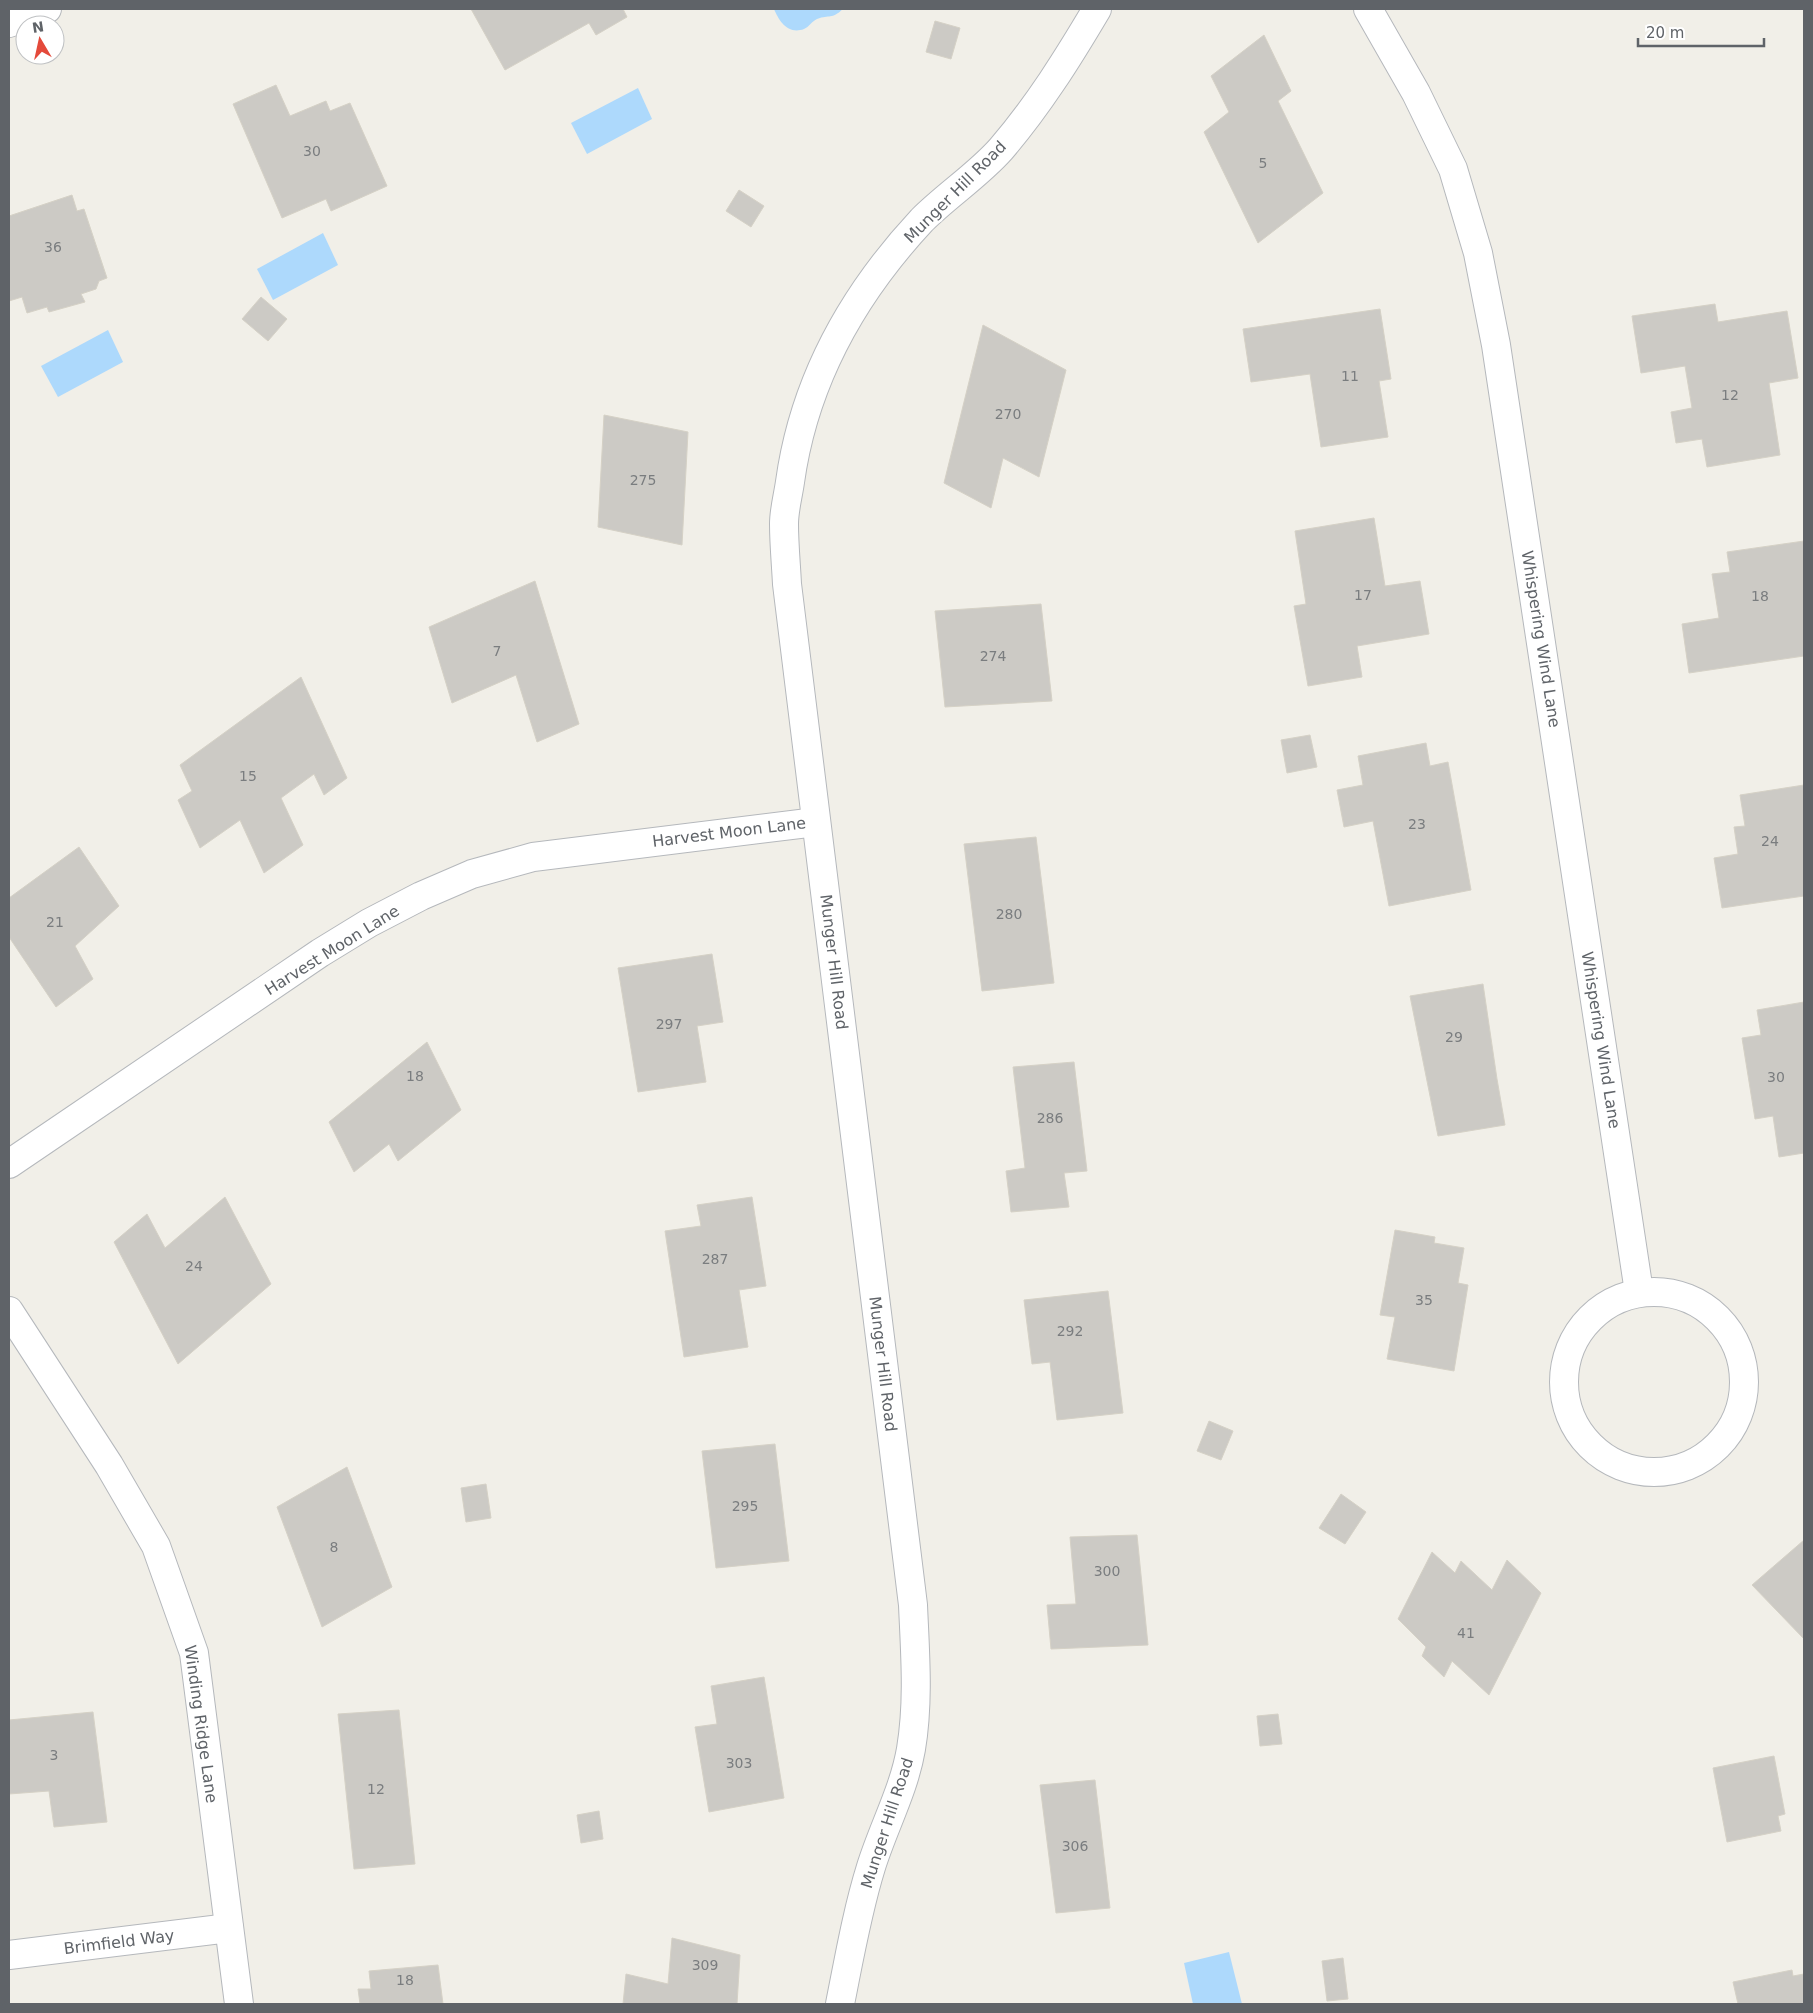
<svg xmlns="http://www.w3.org/2000/svg" width="1813" height="2013" viewBox="0 0 1813 2013" font-family="'DejaVu Sans',sans-serif">
	<style>
		.water { fill: #add9fc }
		.building { fill: #cccac5; stroke: #d5d1c6 }
		.lines { fill: none; stroke-linecap: round; stroke-linejoin: round }
		.street-casing { stroke: #b5b8bc; stroke-width: 30 }
		.street { stroke: #fff; stroke-width: 28 }
		.labels { text-anchor: middle; dominant-baseline: central; stroke-width: 4.5; stroke-linejoin: round; paint-order: stroke }
		.number-label { font-size: 14px; fill: #7a7d7f }
		.street-label { font-size: 16px; fill: #5f6368; stroke: #fff }
	</style>
	<rect width="100%" height="100%" fill="#f1efe8"/>
	<g class="water">
		<path d="M774 9H843C831 20 830 14 817 19 812 21 809 27 804 29 788 35 779 21 774 9Z"/>
		<polygon points="638,88 652,119 587,154 571,123"/>
		<polygon points="323,233 338,265 273,300 257,269"/>
		<polygon points="108,330 123,362 58,397 41,366"/>
		<polygon points="1229,1952 1242,2004 1193,2004 1184,1963"/>
	</g>
	<g class="building">
		<polygon points="471,9 623,9 627,17 596,35 589,23 505,70"/>
		<polygon points="935,21 960,28 951,59 926,52"/>
		<polygon points="1264,35 1291,91 1278,101 1323,193 1258,243 1204,132 1229,112 1211,76"/>
		<polygon points="276,85 290,116 326,101 330,111 350,103 387,186 331,211 326,199 282,218 233,104"/>
		<polygon points="739,190 764,206 751,227 726,211"/>
		<polygon points="72,195 77,211 84,209 107,278 99,281 96,289 81,294 85,302 49,312 47,307 27,313 22,297 9,301 9,216"/>
		<polygon points="261,297 287,319 268,341 242,319"/>
		<polygon points="1715,304 1718,322 1787,311 1798,378 1769,383 1780,455 1707,467 1702,439 1676,443 1671,412 1692,408 1685,366 1641,373 1632,316"/>
		<polygon points="1380,309 1391,379 1379,381 1388,437 1321,447 1310,374 1251,382 1243,329"/>
		<polygon points="983,325 1066,370 1039,477 1003,458 991,508 944,483"/>
		<polygon points="604,415 688,432 682,545 598,527"/>
		<polygon points="1374,518 1385,586 1420,581 1429,634 1357,646 1362,677 1308,686 1294,606 1306,604 1295,531"/>
		<polygon points="1804,541 1804,656 1689,673 1682,624 1719,618 1712,574 1730,572 1727,552"/>
		<polygon points="535,581 579,724 537,742 516,675 452,703 429,627"/>
		<polygon points="1041,604 1052,701 945,707 935,611"/>
		<polygon points="301,677 347,778 324,795 314,774 281,798 303,845 264,873 240,820 200,848 178,800 192,791 180,765"/>
		<polygon points="1310,735 1317,767 1287,773 1281,740"/>
		<polygon points="1426,743 1430,766 1448,762 1471,890 1389,906 1373,821 1344,827 1337,790 1363,785 1358,756"/>
		<polygon points="1804,785 1804,896 1722,908 1714,858 1738,854 1734,827 1745,826 1740,795"/>
		<polygon points="1036,837 1054,983 982,991 964,844"/>
		<polygon points="79,847 119,906 75,946 93,979 56,1007 9,937 9,898"/>
		<polygon points="712,954 723,1022 697,1026 706,1082 638,1092 618,968"/>
		<polygon points="1483,984 1497,1079 1505,1125 1438,1136 1410,996"/>
		<polygon points="1804,1002 1804,1153 1779,1157 1773,1116 1755,1119 1742,1038 1761,1035 1757,1010"/>
		<polygon points="427,1042 461,1110 398,1161 389,1144 354,1172 329,1122"/>
		<polygon points="1074,1062 1087,1171 1064,1173 1069,1207 1011,1212 1006,1171 1025,1168 1013,1067"/>
		<polygon points="225,1197 271,1284 178,1364 114,1242 147,1214 165,1248"/>
		<polygon points="752,1197 766,1286 739,1290 748,1347 684,1357 665,1231 701,1226 697,1205"/>
		<polygon points="1395,1230 1435,1237 1434,1243 1464,1248 1458,1283 1468,1285 1454,1371 1387,1359 1395,1317 1380,1315"/>
		<polygon points="1108,1291 1123,1413 1057,1420 1050,1362 1032,1364 1024,1300"/>
		<polygon points="1209,1421 1233,1431 1221,1460 1197,1451"/>
		<polygon points="775,1444 789,1561 716,1568 702,1451"/>
		<polygon points="347,1467 392,1587 322,1627 277,1507"/>
		<polygon points="486,1484 491,1518 466,1522 461,1488"/>
		<polygon points="1341,1494 1366,1512 1345,1544 1319,1528"/>
		<polygon points="1137,1535 1148,1645 1051,1649 1047,1605 1076,1604 1070,1537"/>
		<polygon points="1804,1540 1804,1639 1752,1585"/>
		<polygon points="1432,1552 1455,1573 1461,1561 1492,1590 1507,1560 1541,1593 1489,1695 1452,1661 1444,1677 1422,1656 1426,1647 1398,1619"/>
		<polygon points="764,1677 784,1798 709,1812 695,1727 717,1724 711,1686"/>
		<polygon points="399,1710 415,1864 354,1869 338,1714"/>
		<polygon points="93,1712 107,1822 54,1827 49,1791 9,1794 9,1720"/>
		<polygon points="1278,1714 1282,1744 1260,1746 1257,1716"/>
		<polygon points="1774,1756 1785,1814 1778,1816 1781,1831 1727,1842 1713,1768"/>
		<polygon points="1095,1780 1110,1908 1056,1913 1040,1785"/>
		<polygon points="599,1811 603,1839 581,1843 577,1815"/>
		<polygon points="672,1938 740,1955 737,2004 623,2004 626,1974 668,1984"/>
		<polygon points="1343,1958 1348,1999 1327,2001 1322,1961"/>
		<polygon points="438,1965 443,2004 360,2004 358,1989 371,1989 369,1971"/>
		<polygon points="1792,1970 1793,1976 1804,1974 1804,2004 1738,2004 1733,1982"/>
	</g>
	<g class="lines">
		<g class="street-casing">
			<g id="street">
				<polyline points="1368,9 1416,93 1453,169 1478,253 1496,345 1639,1292"/>
				<polyline points="9,23 47,9"/>
				<polyline points="9,1164 320,953 369,923 421,896 472,874 533,857 816,822"/>
				<circle cx="1654" cy="1382" r="90"/>
				<polyline points="9,1311 109,1465 156,1546 194,1653 239,2004"/>
				<polyline points="9,1955 229,1928"/>
				<path d="M840 2004C849 1959 857 1912 871 1867 883 1828 904 1790 911 1749 919 1701 915 1652 913 1605L787 584C786 564 784 544 784 524 784 510 788 496 790 482 804 381 853 294 922 220 947 195 978 175 1001 149 1038 106 1068 58 1097 9"/>
			</g>
		</g>
		<use href="#street" class="street"/>
	</g>
	<g class="labels">
		<g class="number-label">
			<text x="312" y="151">30</text>
			<text x="1263" y="163">5</text>
			<text x="53" y="247">36</text>
			<text x="1350" y="376">11</text>
			<text x="1730" y="395">12</text>
			<text x="1008" y="414">270</text>
			<text x="643" y="480">275</text>
			<text x="1363" y="595">17</text>
			<text x="1760" y="596">18</text>
			<text x="497" y="651">7</text>
			<text x="993" y="656">274</text>
			<text x="248" y="776">15</text>
			<text x="1417" y="824">23</text>
			<text x="1770" y="841">24</text>
			<text x="1009" y="914">280</text>
			<text x="55" y="922">21</text>
			<text x="669" y="1024">297</text>
			<text x="1454" y="1037">29</text>
			<text x="415" y="1076">18</text>
			<text x="1776" y="1077">30</text>
			<text x="1050" y="1118">286</text>
			<text x="715" y="1259">287</text>
			<text x="194" y="1266">24</text>
			<text x="1424" y="1300">35</text>
			<text x="1070" y="1331">292</text>
			<text x="745" y="1506">295</text>
			<text x="334" y="1547">8</text>
			<text x="1107" y="1571">300</text>
			<text x="1466" y="1633">41</text>
			<text x="54" y="1755">3</text>
			<text x="739" y="1763">303</text>
			<text x="376" y="1789">12</text>
			<text x="1075" y="1846">306</text>
			<text x="705" y="1965">309</text>
			<text x="405" y="1980">18</text>
		</g>
		<g class="street-label">
			<text transform="translate(955 192) rotate(-45)">Munger Hill Road</text>
			<text transform="translate(1541 639) rotate(81)">Whispering Wind Lane</text>
			<text transform="translate(729 832) rotate(-7)">Harvest Moon Lane</text>
			<text transform="translate(332 950) rotate(-32)">Harvest Moon Lane</text>
			<text transform="translate(834 962) rotate(83)">Munger Hill Road</text>
			<text transform="translate(1601 1040) rotate(81)">Whispering Wind Lane</text>
			<text transform="translate(883 1364) rotate(83)">Munger Hill Road</text>
			<text transform="translate(201 1724) rotate(82)">Winding Ridge Lane</text>
			<text transform="translate(887 1823) rotate(-72)">Munger Hill Road</text>
			<text transform="translate(119 1942) rotate(-7)">Brimfield Way</text>
		</g>
	</g>
	<rect width="1813" height="2013" fill="none" stroke="#5f6368" stroke-width="20"/>
	<g transform="translate(40 40) rotate(351)"><circle r="24" fill="#ffffff" stroke="#bfc1c3"/>
	<path d="M0-4L9 19L0 12L-9 19Z" fill="#e44a3b"/>
	<text y="-8" font-size="14" font-weight="bold" text-anchor="middle" fill="#5f6368">N</text>
	</g>
	<path d="M1638 38v8h126v-8" fill="none" stroke="#5f6368" stroke-width="2.5"/>
	<text x="1646" y="38" font-size="15" fill="#5f6368" stroke="#ffffff" stroke-width="4" paint-order="stroke">20 m</text>
</svg>
